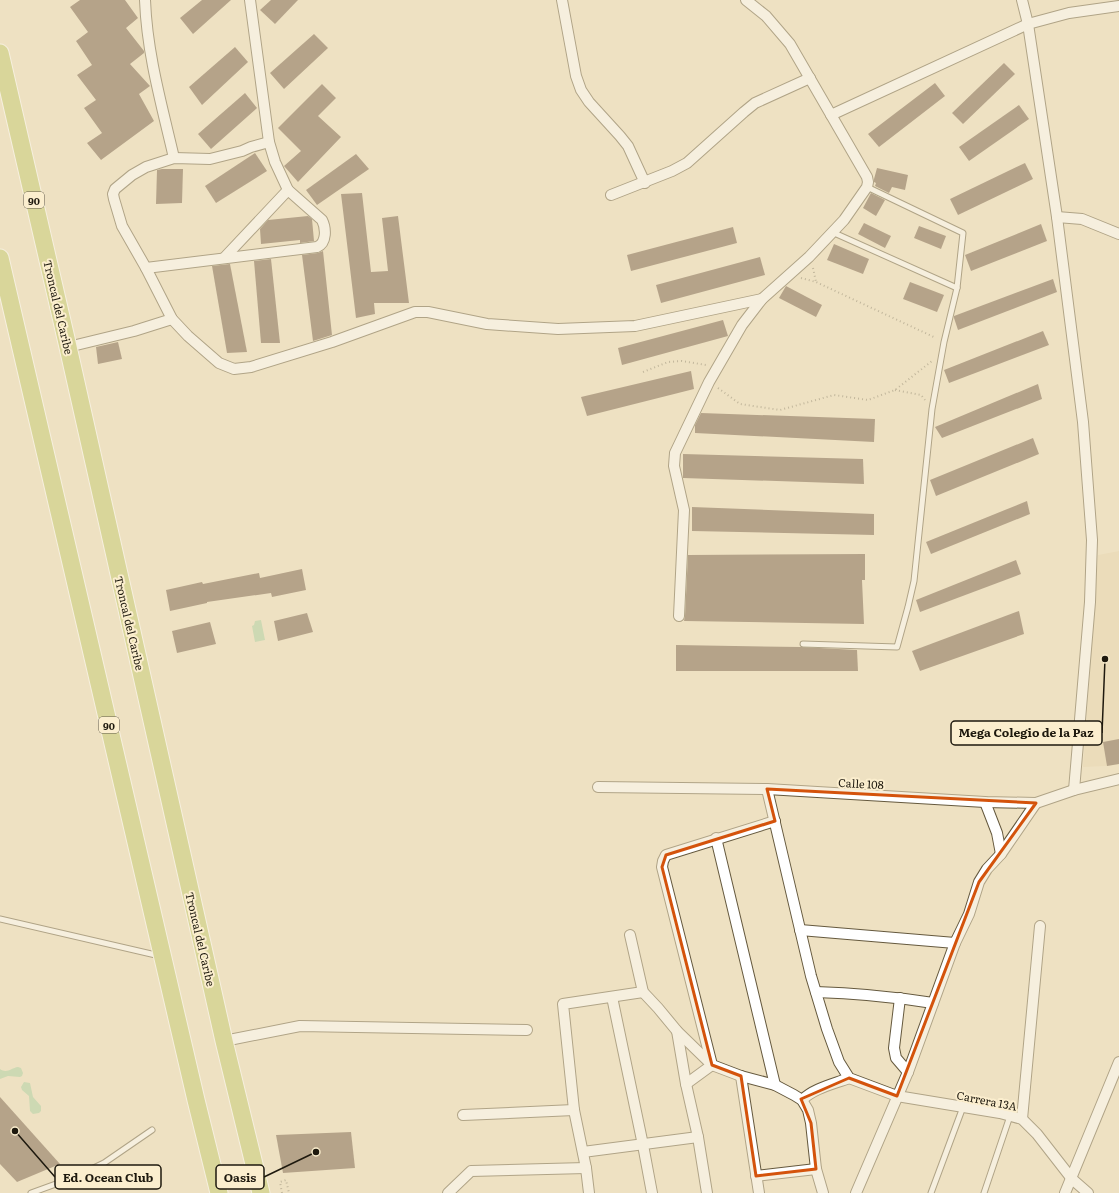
<svg xmlns="http://www.w3.org/2000/svg" width="1119" height="1193" viewBox="0 0 1119 1193" font-family="Literata,serif">
	<style>
		.built { fill: #e6d5af }
		.water { fill: #a4cea0 }
		.building { fill: #705844 }
		.lines { fill: none; stroke-linecap: round; stroke-linejoin: round }
		.service-casing { stroke: #65593e; stroke-width: 7 }
		.minor-casing { stroke: #65593e; stroke-width: 12 }
		.trunk-casing { stroke: #fff; stroke-width: 19 }
		.path { stroke: #8b826c; stroke-width: 2; stroke-dasharray: 1 3; stroke-linecap: butt }
		.service { stroke: #fff; stroke-width: 5 }
		.minor { stroke: #fff; stroke-width: 10 }
		.trunk { stroke: #bec868; stroke-width: 17 }
		.marked { fill: none; stroke: #d4530c; stroke-width: 3; stroke-linejoin: round }
		.labels { text-anchor: middle; dominant-baseline: central; stroke-width: 4; stroke-linejoin: round; paint-order: stroke }
		.shield { fill: #fbeece; stroke: #605948; stroke-width: 1 }
		.shield-label { font-size: 10px; font-weight: bold; fill: #1e190e }
		.street-label { font-size: 11px; fill: #1e190e; stroke: #fbeece }
		.leader { fill: none; stroke: #1e190e; stroke-width: 1.5 }
		.callout-dot { fill: #1e190e; stroke: #fbeece; stroke-width: 1.5 }
		.callout { fill: #fbeece; stroke: #1e190e; stroke-width: 1.5 }
		.callout-label { font-size: 12px; text-anchor: middle; font-weight: bold; fill: #1e190e }
	</style>
	<rect width="100%" height="100%" fill="#eee1c2"/>
	<polygon class="built" points="1119,551 1119,764 1107,766 1083,767 1098,555"/>
	<g class="water">
		<polygon points="261,620 265,640 255,642 252,626 254,625 255,621"/>
		<path d="M18 1067 21 1068 23 1073 22 1076 20 1077 8 1076 0 1079V1069C7 1074 11 1068 18 1067Z"/>
		<polygon points="24,1082 30,1083 33,1097 41,1106 41,1111 39,1113 33,1114 30,1111 29,1096 22,1090 21,1087"/>
	</g>
	<g class="building">
		<polygon points="80,0 125,0 138,18 126,28 144,51 144,53 130,64 150,86 139,94 154,121 101,160 87,143 102,133 84,108 96,100 77,75 92,65 76,41 88,32 70,7"/>
		<polygon points="202,0 231,0 193,34 180,18"/>
		<polygon points="271,0 298,0 275,24 260,10"/>
		<polygon points="314,34 328,48 284,89 270,73"/>
		<polygon points="235,47 248,62 202,105 189,87"/>
		<polygon points="1004,63 1015,74 963,124 952,113"/>
		<polygon points="935,83 945,96 879,147 868,134"/>
		<polygon points="322,84 336,98 318,116 341,137 298,182 284,166 301,151 278,128"/>
		<polygon points="245,93 257,108 211,149 198,134"/>
		<polygon points="1019,105 1029,119 969,161 959,147"/>
		<polygon points="255,153 267,171 216,203 205,186"/>
		<polygon points="356,154 369,169 317,205 306,190"/>
		<polygon points="1025,163 1033,179 958,215 950,199"/>
		<polygon points="877,168 908,175 905,190 892,187 889,193 875,186 876,183 874,182 874,179"/>
		<polygon points="162,169 183,169 182,203 156,204 157,170"/>
		<polygon points="362,193 371,272 388,271 382,218 398,216 409,303 374,303 375,314 356,318 341,194"/>
		<polygon points="871,193 885,200 876,216 863,208"/>
		<polygon points="308,216 312,219 314,241 300,243 300,240 261,244 260,229 268,220"/>
		<polygon points="864,223 891,236 885,248 858,234"/>
		<polygon points="1041,224 1047,241 971,271 965,255"/>
		<polygon points="919,226 946,236 941,249 914,238"/>
		<polygon points="733,227 737,243 631,271 627,255"/>
		<polygon points="834,244 869,259 863,274 827,260"/>
		<polygon points="323,251 332,335 313,341 302,255 318,253"/>
		<polygon points="760,257 765,275 661,303 656,285"/>
		<polygon points="271,259 280,343 261,343 254,261"/>
		<polygon points="230,264 247,352 227,353 212,266"/>
		<polygon points="1053,279 1057,292 958,330 954,318 954,316"/>
		<polygon points="910,282 944,295 937,312 903,299"/>
		<polygon points="786,286 822,305 816,317 779,298"/>
		<polygon points="723,320 728,336 622,365 618,348"/>
		<polygon points="1043,331 1049,345 949,383 944,370"/>
		<polygon points="118,342 122,359 98,364 96,347"/>
		<polygon points="691,371 694,389 587,416 581,397"/>
		<polygon points="1038,384 1042,399 942,438 935,427"/>
		<polygon points="701,413 875,419 874,442 695,433 695,425"/>
		<polygon points="1033,438 1039,454 936,496 930,480"/>
		<polygon points="683,454 863,459 864,484 683,478"/>
		<polygon points="1027,501 1030,514 931,554 926,542"/>
		<polygon points="692,507 874,514 874,535 692,531"/>
		<polygon points="865,554 865,580 862,580 864,624 684,621 685,616 688,555"/>
		<polygon points="1016,560 1021,574 920,612 916,600"/>
		<polygon points="302,569 306,590 272,597 271,593 207,602 207,603 170,611 166,590 202,582 203,584 259,573 260,578"/>
		<polygon points="1019,611 1024,634 920,671 912,651"/>
		<polygon points="307,613 313,632 278,641 274,621"/>
		<polygon points="210,622 216,644 177,653 172,631"/>
		<polygon points="676,645 801,647 857,650 858,671 676,671"/>
		<polygon points="1119,739 1119,764 1107,766 1103,742"/>
		<polygon points="0,1097 60,1164 17,1182 0,1164"/>
		<polygon points="351,1132 355,1168 283,1173 276,1135"/>
	</g>
	<g class="lines">
		<g class="service-casing">
			<g id="service">
				<polyline points="832,232 957,288"/>
				<polyline points="803,644 897,647 908,607 914,581 932,409 944,342 957,288 963,233 867,187"/>
				<polyline points="0,919 160,956"/>
				<polyline points="31,1193 75,1177 104,1163 152,1130"/>
				<polyline points="931,1193 963,1107"/>
				<polyline points="984,1193 1010,1116"/>
			</g>
		</g>
		<g class="minor-casing">
			<g id="minor">
				<path d="M145 0C147 54 162 106 174 158"/>
				<polyline points="562,0 576,76 581,90 589,102 620,136 628,146 645,183"/>
				<polyline points="1022,0 1028,24 1057,217 1083,422 1092,540 1090,602 1074,790"/>
				<polyline points="831,115 1028,24 1069,13 1119,6"/>
				<polyline points="269,142 251,147 242,151 210,159 174,158 146,167 132,175 115,189 113,194 114,199 122,226 146,268 172,319 188,336 219,363 234,369 251,367 332,342 415,312 428,312 487,324 558,329 635,326 762,299"/>
				<polyline points="611,195 672,171 687,163 744,112 755,103 810,78"/>
				<polyline points="1057,217 1082,219 1119,234"/>
				<polyline points="225,257 288,190"/>
				<path d="M146 268 317 247C327 243 326 228 322 220L288 190 275 162 269 142 250 0"/>
				<polyline points="68,347 134,331 172,319"/>
				<polyline points="679,616 684,510 674,466 675,453 709,382 742,325 762,299 809,257 844,220 867,187 868,182 867,177 790,44 766,16 746,0"/>
				<polyline points="598,787 767,789 985,802 1036,803 1074,790 1119,779"/>
				<polyline points="767,789 811,976 827,1029 839,1062 849,1078 897,1096 1000,1113 1022,1119 1037,1134 1072,1179 1088,1193"/>
				<polyline points="985,802 997,833 1001,854"/>
				<polyline points="716,838 775,1085"/>
				<polyline points="800,930 955,943"/>
				<polyline points="630,935 643,992 658,1008 677,1031 712,1065 741,1076 775,1085 794,1095 802,1100 808,1110 811,1123 816,1169 823,1193"/>
				<path d="M816 992C856 993 894 997 933 1003"/>
				<polyline points="612,997 643,1145 652,1193"/>
				<polyline points="900,998 894,1048 896,1058 908,1072"/>
				<polyline points="677,1031 686,1084 698,1137 707,1193"/>
				<polyline points="224,1041 300,1026 527,1030"/>
				<polyline points="741,1076 759,1193"/>
				<polyline points="686,1084 712,1065 662,867 663,861 666,855 775,821"/>
				<path d="M802 1100C814 1088 834 1084 849 1078"/>
				<polyline points="463,1115 574,1110"/>
				<polyline points="1022,1119 1040,926"/>
				<polyline points="583,1152 698,1137"/>
				<polyline points="756,1176 816,1169"/>
				<polyline points="448,1193 471,1171 586,1168"/>
				<polyline points="589,1193 586,1168 574,1110 563,1004 643,992"/>
				<polyline points="856,1193 908,1072 955,943 969,914 979,882 987,869 1001,854 1036,803"/>
				<polyline points="1065,1193 1119,1062"/>
			</g>
		</g>
		<g class="trunk-casing">
			<g id="trunk">
				<polyline points="0,53 68,347 224,1041 261,1193"/>
				<polyline points="0,258 196,1100 219,1193"/>
			</g>
		</g>
		<g class="path">
			<polyline points="813,268 816,282"/>
			<polyline points="801,278 816,282 936,338"/>
			<polyline points="643,372 668,362 682,361 706,365"/>
			<polyline points="718,388 740,404 780,410 834,395 868,400 895,390 932,361"/>
			<polyline points="895,390 921,395 925,400"/>
			<polyline points="282,1193 280,1182 286,1180 289,1193"/>
		</g>
		<use href="#service" class="service"/>
		<use href="#minor" class="minor"/>
		<use href="#trunk" class="trunk"/>
	</g>
	<path d="M0 0H1119V1193H0ZM767 789 1036 803 979 882 897 1096 849 1078 801 1099 811 1123 816 1169 756 1176 741 1076 712 1065 662 867 666 855 775 821Z" fill="#eee1c2" fill-opacity=".55" fill-rule="evenodd"/>
	<path class="marked" d="M767 789 1036 803 979 882 897 1096 849 1078 801 1099 811 1123 816 1169 756 1176 741 1076 712 1065 662 867 666 855 775 821Z"/>
	<g class="labels">
		<g class="shield">
			<rect x="24" y="192" width="20" height="16" rx="3"/>
			<rect x="99" y="717" width="20" height="16" rx="3"/>
		</g>
		<g class="shield-label">
			<text x="34" y="200">90</text>
			<text x="109" y="725">90</text>
		</g>
		<g class="street-label">
			<text transform="translate(59 307) rotate(77)">Troncal del Caribe</text>
			<text transform="translate(130 623) rotate(77)">Troncal del Caribe</text>
			<text transform="translate(861 783) rotate(3)">Calle 108</text>
			<text transform="translate(201 939) rotate(77)">Troncal del Caribe</text>
			<text transform="translate(987 1100) rotate(11)">Carrera 13A</text>
		</g>
	</g>
	<path class="leader" d="M1105 659L1102 733M316 1152L264 1177M15 1131L55 1177"/>
	<g class="callout-dot">
		<circle cx="1105" cy="659" r="4"/>
		<circle cx="316" cy="1152" r="4"/>
		<circle cx="15" cy="1131" r="4"/>
	</g>
	<g class="callout">
		<rect x="951" y="721" width="151" height="24" rx="4"/>
		<rect x="216" y="1165" width="48" height="24" rx="4"/>
		<rect x="55" y="1165" width="106" height="24" rx="4"/>
	</g>
	<g class="callout-label">
		<text x="1026" y="737">Mega Colegio de la Paz</text>
		<text x="240" y="1182">Oasis</text>
		<text x="108" y="1182">Ed. Ocean Club</text>
	</g>
</svg>
